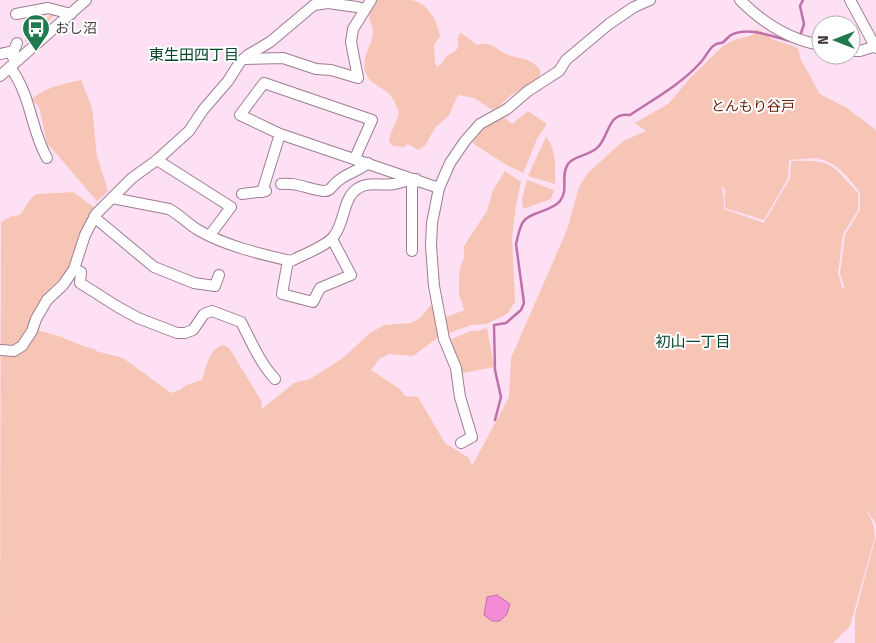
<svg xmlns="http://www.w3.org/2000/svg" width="876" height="643" viewBox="0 0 876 643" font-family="'Fira Sans','Noto Sans JP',sans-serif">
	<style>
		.green { fill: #f6c5b6; fill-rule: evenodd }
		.water { fill: #f38bd7; stroke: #be71a9 }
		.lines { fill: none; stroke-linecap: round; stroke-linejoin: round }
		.stream { stroke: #be71a9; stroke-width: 2.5 }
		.minor-casing { stroke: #9e7c93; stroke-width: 12 }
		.minor { stroke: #fff; stroke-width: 10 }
		.labels { text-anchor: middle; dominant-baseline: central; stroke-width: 4; stroke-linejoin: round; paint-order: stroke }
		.poi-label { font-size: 14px; fill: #43353f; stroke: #fff; text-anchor: start }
		.park-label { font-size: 14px; fill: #661c02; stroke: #fff }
		.neighbourhood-label { font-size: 15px; fill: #024529; stroke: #fff }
	</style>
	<rect width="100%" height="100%" fill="#fee0f4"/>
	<g class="green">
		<path d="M376 0C387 0 402 0 412 0 429 4 437 21 440 36L434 45 435 63 437 67 443 62 446 56C454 52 462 49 457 39L460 33 463 34 477 45C493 41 494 49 507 54 520 60 533 57 541 72L537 81 511 95 497 108 491 109 474 98 458 95 449 115 435 128 425 146 418 150 408 144 404 147 393 146 389 141C390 132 397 122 399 112 397 106 392 96 387 92 379 86 368 82 365 71 360 52 381 39 369 19L371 8Z"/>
		<polygon points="51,15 55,15 24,43 31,28"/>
		<path d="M756 29 763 32 772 39 798 48 801 60 820 94 847 108 876 130V524L866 509 873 524 875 536 850 626 833 643H0L1 222 12 216 20 215C25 209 29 199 35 195 39 193 66 193 73 192L95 208 72 266 44 295 28 328 59 336 83 346 95 349 96 351 123 358 171 393 180 390 186 385 202 380C207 366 208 350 223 345L229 348 262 402 261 408 262 409 294 383 310 379 343 358 370 333 384 325 411 323 420 318 430 306 434 305 440 336 413 356 389 354 379 359 371 370 400 389 405 396 418 397 445 443 469 458 472 466 509 397 511 358 567 230 579 187 588 173 623 141 646 131 635 123 668 104 692 76 723 46 734 40 753 35ZM816 158C839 163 845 175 860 192V210L845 235 840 273 845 289 842 287 838 273 843 234 858 210V193C830 163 833 160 791 161L790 178 764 223 724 209V198L721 186 725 189V208L764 220 788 178 789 160Z"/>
		<path d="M81 80 92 108 97 156 108 191 97 201 47 143 39 107 32 99C45 87 64 84 81 80Z"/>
		<polygon points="528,111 547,124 537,139 523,173 505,164 474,144 472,139 483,125 502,116 512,124"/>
		<path d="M546 137C557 149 555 169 555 184L528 176Z"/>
		<polygon points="505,171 521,182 516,205 512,238 515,302 507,314 486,324 471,325 447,334 444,318 464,310 459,294 459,279 460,268 464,258 464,246 487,211 493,190"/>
		<polygon points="527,180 554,190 551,199 523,209 522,199"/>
		<polygon points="487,328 494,367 458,374 447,341 471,331 477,331"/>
		<polygon points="876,535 876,643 855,643 855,615"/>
	</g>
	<polygon class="water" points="497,595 510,604 507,614 500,621 492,621 484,615 487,597"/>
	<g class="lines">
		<g class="stream">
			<polyline points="800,36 804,24 800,6 803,0"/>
			<path d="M495 420 501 397 495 370 494 325 506 323 521 310 524 303 516 244C518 237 519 228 523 222 529 212 551 212 560 201 569 190 560 175 568 164 574 155 590 156 598 147 610 135 607 112 630 115 654 99 680 85 700 63 707 56 711 42 722 43 725 41 728 37 731 35 749 26 773 37 790 41"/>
		</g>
		<g class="minor-casing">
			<g id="minor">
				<path d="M740 0C762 22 789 40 821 45"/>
				<polyline points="850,0 876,48"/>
				<polyline points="16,14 48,8 71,14"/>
				<polyline points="851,51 860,51 876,46"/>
				<polyline points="0,54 14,51"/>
				<polyline points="244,59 283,58 316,69 331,70 358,78 351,42 353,29 371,0"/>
				<polyline points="15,62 12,55 17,43"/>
				<path d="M10 67C32 97 30 128 47 158"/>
				<polyline points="0,76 86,0"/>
				<polyline points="355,158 372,120 264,83 240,115 280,134 439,188"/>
				<polyline points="157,160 231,207 210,235"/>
				<path d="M281 184C297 182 307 189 323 191 331 192 332 185 338 181 347 173 359 171 368 163"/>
				<polyline points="262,192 280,134"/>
				<polyline points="242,194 266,191"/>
				<path d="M112 198 169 209C180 215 188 224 198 230 226 246 260 254 291 261 302 255 327 246 334 236 345 222 343 198 357 189 367 181 383 186 394 184 401 183 407 180 413 179"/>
				<polyline points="94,217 154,267 194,283 215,286 219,275"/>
				<polyline points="412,251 412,186 416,179"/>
				<polyline points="287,266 282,294 313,302 320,288 351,275 332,239"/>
				<path d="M74 269 81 272 80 283 118 307 138 318 177 333H185L193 330 204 314 212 311 241 322C251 341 260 363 275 379"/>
				<polyline points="0,350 14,351 22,346 32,331 36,319 47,300 63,285 74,269 85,235 96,214 132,178 157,160 189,131 203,110 228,81 240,62 248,55 270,42 314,5 328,3 357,7 364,9"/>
				<polyline points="461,443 472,437 460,397 456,368 444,339 434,286 431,246 432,223 439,188 450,163 465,141 480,124 507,109 528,91 559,71 566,60 609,24 634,7 650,0"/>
			</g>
		</g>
		<use href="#minor" class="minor"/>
	</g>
	<defs>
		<g id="bus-pin" transform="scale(1.4375)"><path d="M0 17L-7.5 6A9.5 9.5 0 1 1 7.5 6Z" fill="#1f7a4f" stroke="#fff"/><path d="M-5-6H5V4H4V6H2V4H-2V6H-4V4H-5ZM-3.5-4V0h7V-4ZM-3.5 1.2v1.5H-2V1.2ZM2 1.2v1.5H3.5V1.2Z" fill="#fff"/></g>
	</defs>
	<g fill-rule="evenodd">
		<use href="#bus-pin" x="36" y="28"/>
	</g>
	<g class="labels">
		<g class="poi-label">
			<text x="55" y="28">おし沼</text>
		</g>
		<g class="park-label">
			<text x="753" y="106">とんもり谷戸</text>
		</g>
		<g class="neighbourhood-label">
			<text x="194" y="55">東生田四丁目</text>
			<text x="693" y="342">初山一丁目</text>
		</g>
	</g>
	<g transform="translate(836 40) rotate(270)"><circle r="24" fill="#ffffff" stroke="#b4aeb2"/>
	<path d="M0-4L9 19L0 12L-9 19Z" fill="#1f7a4f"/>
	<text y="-8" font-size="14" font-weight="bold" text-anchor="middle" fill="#43353f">N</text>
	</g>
</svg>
